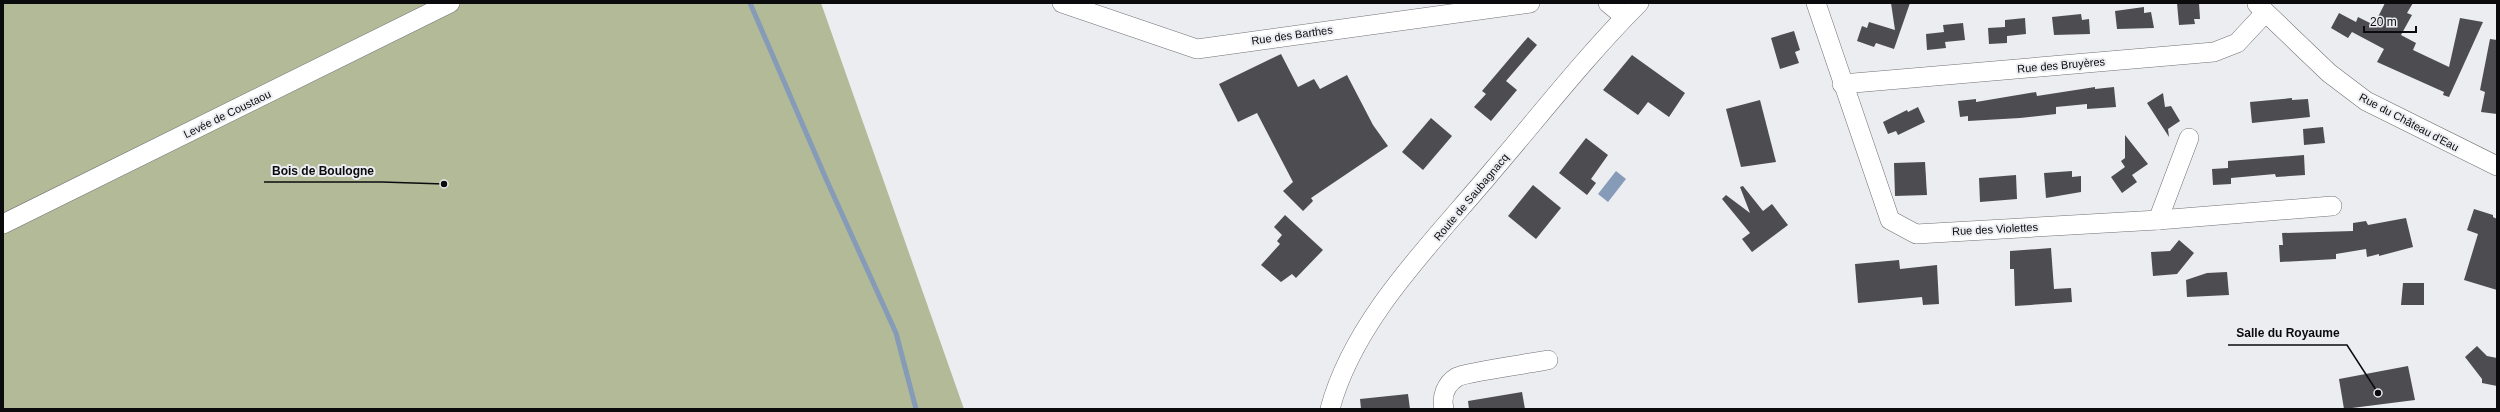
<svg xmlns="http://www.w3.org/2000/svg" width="2500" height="412" viewBox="0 0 2500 412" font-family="Helvetica,sans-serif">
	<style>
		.forest { fill: #b3ba98 }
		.water { fill: #869bb7 }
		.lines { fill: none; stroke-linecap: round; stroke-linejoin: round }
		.stream { stroke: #869bb7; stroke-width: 5 }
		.building { fill: #4d4d51 }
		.minor-casing { stroke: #717175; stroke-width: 20 }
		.minor { stroke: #fff; stroke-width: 19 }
		.labels { text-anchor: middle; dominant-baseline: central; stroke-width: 4; stroke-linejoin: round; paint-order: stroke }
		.street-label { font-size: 11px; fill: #0b0b0d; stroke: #ecedf1 }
		.leader { fill: none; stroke: #0b0b0d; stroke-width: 1.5 }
		.callout-dot { fill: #0b0b0d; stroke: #ecedf1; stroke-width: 1.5 }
		.callout-label { font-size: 12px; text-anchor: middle; font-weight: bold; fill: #0b0b0d; stroke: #ecedf1; stroke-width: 4; stroke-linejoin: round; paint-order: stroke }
	</style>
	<rect width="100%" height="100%" fill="#ecedf1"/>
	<polygon class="forest" points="3,3 821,3 964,409 3,409"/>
	<polygon class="water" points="1616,171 1626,179 1608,202 1598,194"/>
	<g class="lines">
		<polyline class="stream" points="750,3 827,181 896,333 916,409"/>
	</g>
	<g class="building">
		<polygon points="1891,3 1910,3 1894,49 1876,43 1874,47 1857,41 1862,26 1867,28 1869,22 1895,30"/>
		<polygon points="2177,3 2199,3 2200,19 2194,19 2195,24 2179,25"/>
		<polygon points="2385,3 2413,3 2407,13 2412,15 2401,35 2416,43 2413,50 2449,67 2460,18 2483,22 2449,97 2443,95 2444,92 2377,62 2384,49 2352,32 2348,38 2331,28 2339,13 2356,22 2358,17 2374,25"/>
		<polygon points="2144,7 2144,13 2151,12 2154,28 2117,29 2115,11"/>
		<polygon points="2081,14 2082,20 2089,19 2090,34 2054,35 2052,17"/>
		<polygon points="2025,18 2026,34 2007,36 2007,43 1989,44 1988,28 2005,27 2005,20"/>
		<polygon points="1963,23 1965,40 1945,42 1946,48 1927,50 1926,34 1944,32 1943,25"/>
		<polygon points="1794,31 1800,50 1795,52 1799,63 1780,69 1771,38"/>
		<polygon points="1528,37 1537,45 1506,81 1517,90 1491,121 1474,107 1486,94 1482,91"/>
		<polygon points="2490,39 2497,40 2497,114 2481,112 2485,92 2480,90"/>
		<polygon points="1281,54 1298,87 1314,79 1320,89 1347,75 1373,125 1388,146 1311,198 1313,201 1303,211 1283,191 1293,182 1257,113 1238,122 1219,84"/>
		<polygon points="1632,55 1685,93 1669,117 1648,102 1638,115 1603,90"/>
		<polygon points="2095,87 2095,89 2114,87 2116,107 2087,109 2087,104 2056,107 2056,114 2020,118 1968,121 1968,116 1960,117 1958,101 1976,99 1976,102 2036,92 2037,96"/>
		<polygon points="2163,93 2165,107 2171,106 2180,121 2168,129 2169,137 2147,103"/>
		<polygon points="2292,98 2292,100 2308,99 2310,117 2252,123 2250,102"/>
		<polygon points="1760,100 1776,162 1741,167 1726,109"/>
		<polygon points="1918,107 1925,122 1898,135 1896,131 1888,134 1883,122 1907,110 1908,112"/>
		<polygon points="1431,118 1452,136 1423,170 1402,152"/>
		<polygon points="2323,127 2325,143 2304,145 2303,129"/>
		<polygon points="2125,135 2148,164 2132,175 2137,182 2122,193 2111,177 2125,167 2121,161 2125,158"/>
		<polygon points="1586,138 1608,155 1591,179 1596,183 1587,195 1559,173"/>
		<polygon points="2304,155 2305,175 2276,177 2275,174 2231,178 2231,184 2213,185 2212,169 2228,168 2228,161"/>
		<polygon points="1925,162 1927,195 1895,196 1894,163"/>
		<polygon points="2072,171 2072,177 2081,176 2081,192 2046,198 2044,173"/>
		<polygon points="2016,175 2017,199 1980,202 1979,178"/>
		<polygon points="1533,185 1561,208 1536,239 1508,216"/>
		<polygon points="1743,186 1763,211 1772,204 1788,225 1752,252 1742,239 1750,233 1722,199 1726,195 1750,213 1740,187"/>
		<polygon points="2474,209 2493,215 2493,217 2497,219 2497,290 2464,280 2478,234 2467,230"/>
		<polygon points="1285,215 1323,250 1296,278 1292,274 1281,282 1261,265 1280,244 1277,241 1282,235 1274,227"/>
		<polygon points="2406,218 2413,247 2379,256 2379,254 2367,257 2366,249 2336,254 2336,259 2280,262 2279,245 2283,245 2282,233 2353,231 2353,223 2366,221 2368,225"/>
		<polygon points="2179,240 2194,253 2177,274 2153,276 2151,252 2170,251"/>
		<polygon points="2051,248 2054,289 2071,288 2072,302 2015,306 2014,269 2010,269 2010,251"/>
		<polygon points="1899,260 1900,269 1937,265 1939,304 1923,305 1922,297 1858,303 1855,264"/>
		<polygon points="2227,272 2229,295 2187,297 2186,280 2207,273"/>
		<polygon points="2403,283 2424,283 2424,305 2401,305"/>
		<polygon points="2477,346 2487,356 2497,358 2497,386 2482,383 2482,379 2465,357"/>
		<polygon points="2408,366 2415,400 2344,409 2339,379"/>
		<polygon points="1522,392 1525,409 1469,409 1468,401"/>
		<polygon points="1408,394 1410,409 1361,409 1360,399"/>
	</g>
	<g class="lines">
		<g class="minor-casing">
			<g id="minor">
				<polyline points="1062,3 1197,49 1530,3"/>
				<polyline points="1608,3 1625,17"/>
				<polyline points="1816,3 1890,220 1916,234 2158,220 2332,206"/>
				<polyline points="2257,4 2329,73 2366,101 2497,166"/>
				<polyline points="1842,84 2214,52 2237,43 2265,13"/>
				<polyline points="2158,220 2189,138"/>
				<polyline points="3,224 450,3"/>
				<path d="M1330 409C1354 318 1435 240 1494 169 1542 113 1587 55 1639 3"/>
				<path d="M1444 409C1441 396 1446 384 1457 377 1466 372 1533 363 1548 360"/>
			</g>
		</g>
		<use href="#minor" class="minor"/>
	</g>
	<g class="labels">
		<g class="street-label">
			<text transform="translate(1292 35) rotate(-8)">Rue des Barthes</text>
			<text transform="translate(2061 65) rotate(-5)">Rue des Bruyères</text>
			<text transform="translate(227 114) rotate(-26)">Levée de Coustaou</text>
			<text transform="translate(2409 122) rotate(28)">Rue du Château d'Eau</text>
			<text transform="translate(1471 197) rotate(-50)">Route de Saubagnacq</text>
			<text transform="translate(1995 229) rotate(-3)">Rue des Violettes</text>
		</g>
	</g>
	<path class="leader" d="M444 184L382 182H264M2378 393L2347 345H2228"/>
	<g class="callout-dot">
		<circle cx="444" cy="184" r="4"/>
		<circle cx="2378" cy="393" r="4"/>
	</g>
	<g class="callout-label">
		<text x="323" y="175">Bois de Boulogne</text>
		<text x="2288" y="337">Salle du Royaume</text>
	</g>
	<rect width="2500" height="412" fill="none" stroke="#0b0b0d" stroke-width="8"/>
	<path d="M2364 26v6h52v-6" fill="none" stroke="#0b0b0d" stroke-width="2"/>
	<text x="2370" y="26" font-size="12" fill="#0b0b0d" stroke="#ecedf1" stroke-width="3" paint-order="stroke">20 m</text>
</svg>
